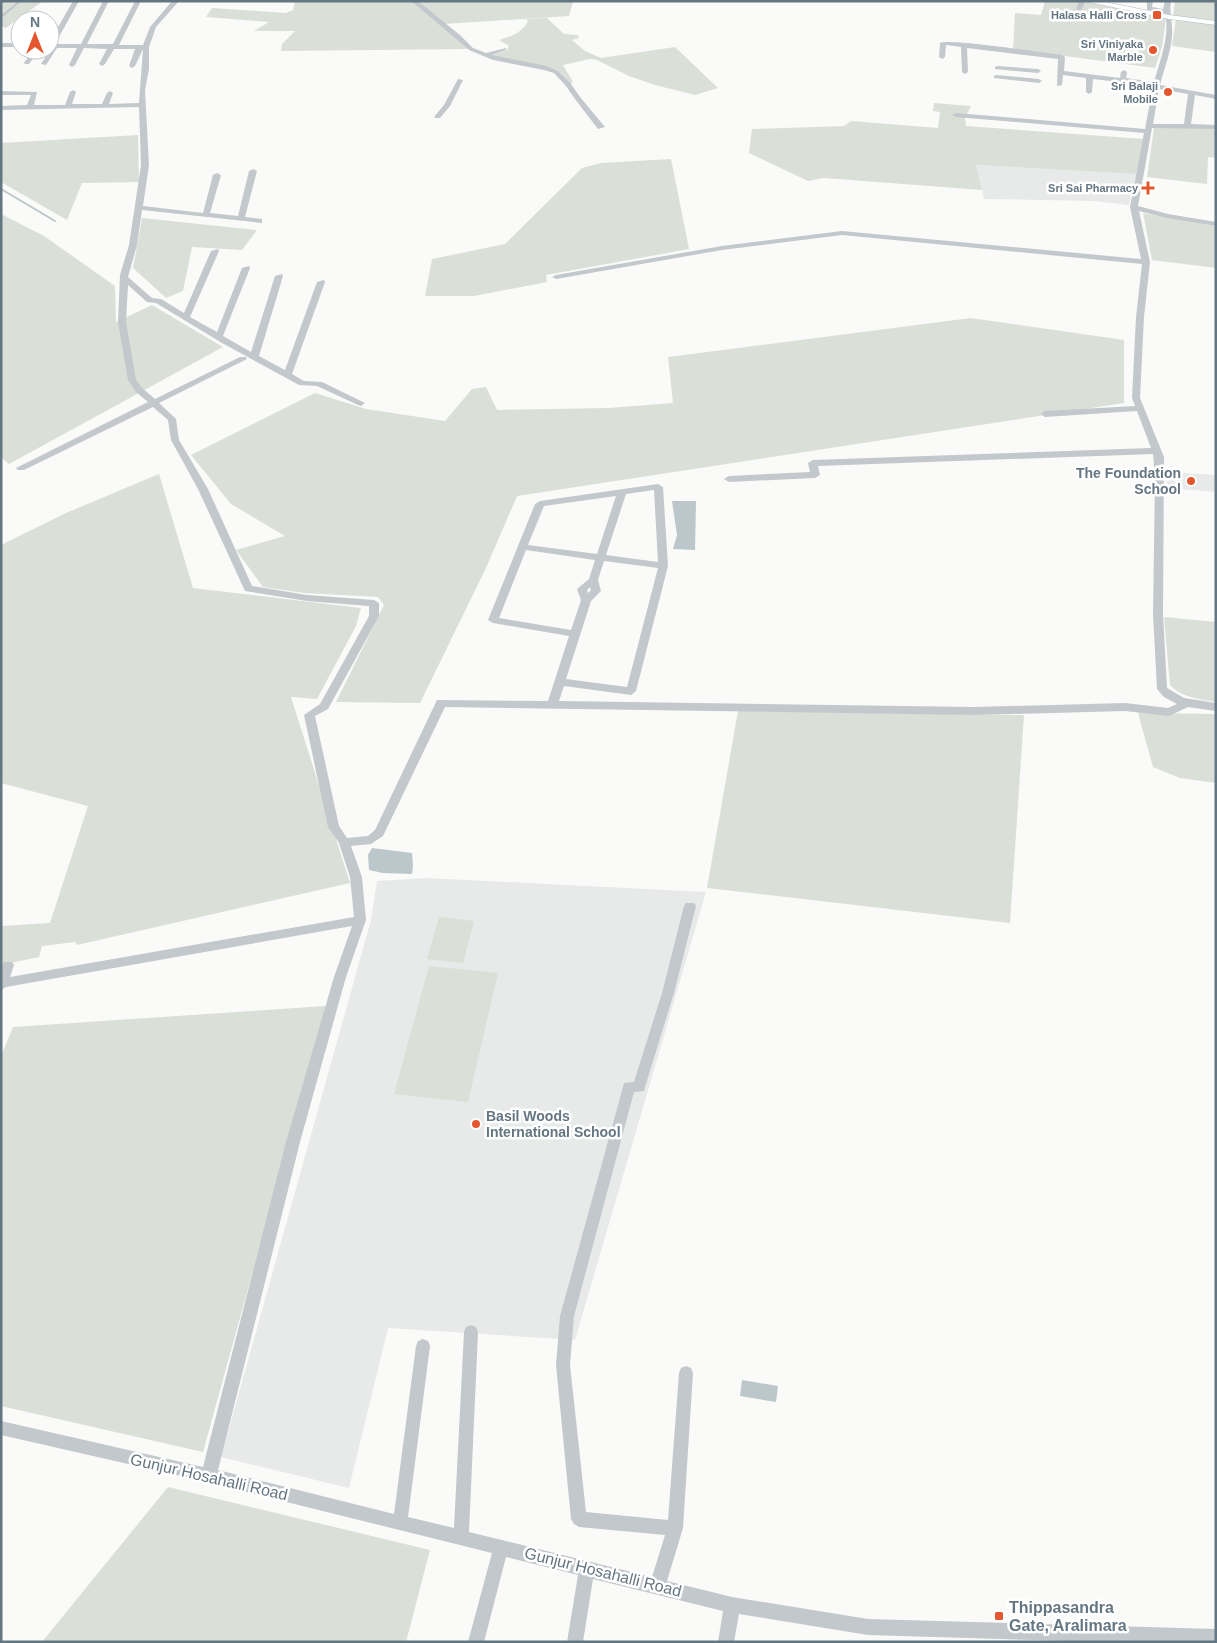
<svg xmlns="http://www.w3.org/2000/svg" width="1217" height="1643" viewBox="0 0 1217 1643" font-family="Helvetica,sans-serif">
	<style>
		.built { fill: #e8e9e9 }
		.green { fill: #dadfd7 }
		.water { fill: #bbc7cb }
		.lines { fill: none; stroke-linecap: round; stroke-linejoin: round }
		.stream { stroke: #bbc7cb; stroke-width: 2 }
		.major-casing { stroke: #b5babe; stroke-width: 1 }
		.minor { fill: #c3c8cc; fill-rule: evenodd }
		.major { fill: #fff; fill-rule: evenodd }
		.poi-dot { fill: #e4572e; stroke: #fff; stroke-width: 2 }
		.labels { text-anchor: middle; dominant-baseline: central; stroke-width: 5; stroke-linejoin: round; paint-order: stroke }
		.far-poi-label { font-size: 11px; font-weight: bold; fill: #657683; stroke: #fff; text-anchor: end }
		.poi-label { font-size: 14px; font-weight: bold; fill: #657683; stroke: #fff; text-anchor: end }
		.near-street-label { font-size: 16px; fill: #657683; stroke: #fff }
		.near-poi-label { font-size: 16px; font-weight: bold; fill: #657683; stroke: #fff; text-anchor: start }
	</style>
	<rect width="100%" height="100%" fill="#fafaf8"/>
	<g class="built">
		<polygon points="976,165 1136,174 1129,205 1094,201 984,199"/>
		<polygon points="1168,472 1216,475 1216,492 1166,488"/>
		<polygon points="427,878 706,892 575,1340 388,1328 349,1488 221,1457 371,920 377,881"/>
	</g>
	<g class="green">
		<polygon points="1,1 43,1 6,28 1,26"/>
		<polygon points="295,1 411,1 468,49 281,51 282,44 295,31 254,31 269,22 206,17 212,8 286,13 293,10"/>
		<polygon points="418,1 573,1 569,16 444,24"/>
		<polygon points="1045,1 1079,1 1166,18 1162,47 1155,68 1013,49 1015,13 1041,15"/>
		<polygon points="1175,1 1216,1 1216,22 1173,16"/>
		<path d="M547 18 564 34 578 35 579 38 572 40 585 51 601 58 675 47 718 88 695 95 655 85 629 76 597 60 590 59 563 65 573 82 570 84 556 70 490 56 507 50 509 46 499 40C512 36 522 33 528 21L526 19Z"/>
		<polygon points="1176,19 1216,25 1216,52 1172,46"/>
		<polygon points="934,103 971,106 965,118 966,126 1144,139 1136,174 976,165 982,190 824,178 808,181 749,153 752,129 844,126 851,121 938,128 940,112 933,111"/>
		<polygon points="1189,126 1216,129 1216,158 1208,157 1207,184 1147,177 1154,128 1176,128"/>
		<polygon points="138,135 139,182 82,183 67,220 1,182 1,143"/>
		<polygon points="671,159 689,249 546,275 547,282 474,296 425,296 432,259 505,244 582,168 601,163"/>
		<polygon points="1143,213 1216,226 1216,268 1152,260"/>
		<polygon points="1,214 44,236 115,286 116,322 152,305 223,347 9,464 1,457"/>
		<polygon points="142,218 257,230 242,250 192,247 183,291 166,298 133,268"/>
		<polygon points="971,318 1124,340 1124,403 517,496 486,568 420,703 336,702 384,605 378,597 304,593 263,587 236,550 285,536 231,504 191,455 315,393 366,409 445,421 472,389 486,387 497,410 608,408 673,403 668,357"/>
		<polygon points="159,474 193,588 361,608 356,626 317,699 291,697 350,883 77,945 75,942 42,946 39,957 1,965 1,926 50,923 88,806 1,783 1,545 66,513"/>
		<path d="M1164 617 1216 622V702C1200 699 1182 698 1170 685Z"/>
		<polygon points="738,711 1024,715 1010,923 707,888"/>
		<polygon points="1138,713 1216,714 1216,783 1180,778 1153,767"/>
		<polygon points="439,917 474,921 463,963 427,959"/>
		<polygon points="429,966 498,973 468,1102 394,1094"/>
		<polygon points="326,1006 203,1452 1,1406 1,1056 13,1027"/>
		<polygon points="168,1487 430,1550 406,1642 42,1642"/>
	</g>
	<g class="water">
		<polygon points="672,501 696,501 695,550 673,549 677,535"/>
		<polygon points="372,848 412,853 413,866 412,874 383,873 369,870 368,855"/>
		<polygon points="742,1380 778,1386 776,1402 740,1396"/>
	</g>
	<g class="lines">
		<g class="stream">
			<polyline points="1,17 20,1"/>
			<polyline points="1,189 55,221"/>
		</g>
		<g class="major-casing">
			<polygon id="major" points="1084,1 1101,1 1169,15 1216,21 1216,25 1169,19"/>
		</g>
		<g class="minor">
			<path d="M73 1H79L55 44H81L103 1H109L87 44H113L135 1H141L119 45H143L150 27 172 1H179L156 27 149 47V69L145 90 149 165 143 206 203 213 213 175 217 173 221 175 210 213 238 216 249 171 253 169 257 171 245 217 262 219V223L142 210 137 245 128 277 152 298 161 299 184 313 211 251 218 249 219 251 190 317 217 332 242 268 249 266 250 268 223 336 251 352 275 276 282 274 283 276 259 356 285 370 317 282 324 280 325 282 292 374 304 381 322 382 365 403 361 406 358 405 317 386 299 385 222 343 156 303 147 302 128 285 126 322 136 380 142 388 155 399 240 357H246L247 359 159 403 176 419 179 440 208 489 252 586 307 595 374 600 379 603V616L328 709 315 716 339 826 347 838 368 836 375 830 437 700 548 701 569 636 493 623 488 620 535 504 540 501 658 484 663 487 668 566 636 691 631 695 564 686 559 701 974 707 1125 703 1168 708 1177 704 1164 697 1157 689 1153 614 1155 477 1153 454 818 466 820 475 815 478 729 482 724 479 729 476 810 472 808 463 813 460 1151 448 1137 411 1045 417 1041 414 1045 411 1135 406 1132 398 1136 317 1142 264 842 235 722 250 556 279 552 277 556 275 722 246 842 231 1141 259 1130 207 1144 133 956 117 952 115 956 113 1145 129 1153 86 1126 82 1124 89 1121 91 1118 89 1119 82 1093 79 1092 92 1089 94 1086 92V78L1063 75 1062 85 1057 86 1058 59 967 48 968 72 965 74 962 72 961 47 946 45 945 57 942 59 939 57 940 43C947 38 1045 53 1062 55L1065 57 1064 71 1120 78 1121 72 1124 70 1127 72 1126 78 1154 82C1159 64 1172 30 1164 13L1147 10V1H1153L1152 7 1163 9 1165 1H1171C1169 13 1173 23 1172 36 1171 52 1164 69 1160 85L1216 95V99L1195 95 1191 124 1216 125V129L1152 128 1138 206 1168 214 1216 222V226L1167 218 1139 211 1150 262 1144 317 1140 398 1164 457 1163 614 1167 688 1184 698 1216 703V711L1188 707 1169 716 1125 711 974 715 445 707 383 836 371 844 351 846 362 877 366 920 346 977 300 1142 218 1470 394 1514 416 1346 418 1341 423 1339 428 1341 430 1346 408 1517 454 1528 464 1332 466 1327 471 1325 476 1327 478 1332 469 1532 652 1577 665 1535 579 1527 574 1524 571 1519 556 1365 560 1316 623 1087 624 1083 634 1082 662 993 684 906 686 903H694L696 906 674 993 645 1087 644 1091 634 1092 574 1316 570 1365 586 1512 668 1520 679 1373 681 1368 686 1366 691 1368 693 1373 683 1528 667 1581 732 1597 868 1619 1216 1629V1642H1101L868 1635 739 1614 734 1642H718L723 1611 593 1579 583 1642H567L578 1575 506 1557 484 1642H468L492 1553 194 1479 1 1435V1421L203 1467 286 1142 334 977 352 926 6 987 1 990V967L4 962H12L14 965 10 977 354 917 350 877 339 843 328 827 304 715 320 704 369 616V606L307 601 245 591 198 489 171 440 168 420 153 407 24 470H18L16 468 148 402 136 392 128 380 118 322 120 275 129 245 141 165 139 107 1 110V106L27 105 31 95H1V91L37 92 34 105H65L70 92 73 90 76 92 72 104H102L107 93 110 91 113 93 109 104 139 103 143 49 135 66 132 68 129 66 135 49H114L105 64 102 66 99 64 107 49 84 48 75 65 72 67 69 65 77 48H57L46 65 41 64 50 50V41ZM1159 89 1188 94 1184 124H1153ZM654 490 658 562 606 555 626 494ZM616 496 597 554 528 545 544 506ZM526 550 595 560 589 579 577 589 581 600 571 630 499 618ZM604 561 658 568 627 687 566 679 591 601 601 591 598 580ZM590 587 591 590 588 593 587 590Z"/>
			<polygon points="411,1 418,1 461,36 473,48 486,53 506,48 506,50 492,55 546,66 558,71 571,84 580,97 605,127 598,129 575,99 566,86 554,73 544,70 493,60 469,50"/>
			<polygon points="1079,1 1085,1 1082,9 1079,11 1076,9"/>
			<polygon points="1124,6 1127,8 1123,21 1118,22 1121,8"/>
			<rect x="1" y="43" width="19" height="4"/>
			<polygon points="33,50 39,50 29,64 25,64 24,63"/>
			<polygon points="997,66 1038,69 1041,71 1038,73 995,69 995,67"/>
			<polygon points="996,75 1039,79 1042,81 1039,83 994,78 994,76"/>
			<polygon points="458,79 463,80 450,106 440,118 436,118 434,117 444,105"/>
		</g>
		<use href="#major" class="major"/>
	</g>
	<g class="poi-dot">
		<rect x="1152" y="10" width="10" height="10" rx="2.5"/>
		<circle cx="1153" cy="50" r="5"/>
		<circle cx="1168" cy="92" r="5"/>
		<path d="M1145.5 180.5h5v5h5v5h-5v5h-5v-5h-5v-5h5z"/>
		<circle cx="1191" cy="481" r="5"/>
		<circle cx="476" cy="1124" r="5"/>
		<rect x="994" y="1611" width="10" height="10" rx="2.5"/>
	</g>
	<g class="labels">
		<g class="far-poi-label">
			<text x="1147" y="15">Halasa Halli Cross</text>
			<text x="1143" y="44">Sri Viniyaka<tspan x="1143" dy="13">Marble</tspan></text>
			<text x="1158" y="86">Sri Balaji<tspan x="1158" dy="13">Mobile</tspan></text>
			<text x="1138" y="188">Sri Sai Pharmacy</text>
		</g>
		<g class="poi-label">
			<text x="1181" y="473">The Foundation<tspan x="1181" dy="16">School</tspan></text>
			<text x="486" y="1116" text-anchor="start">Basil Woods<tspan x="486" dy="16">International School</tspan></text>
		</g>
		<g class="near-street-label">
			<text transform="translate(209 1477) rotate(13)">Gunjur Hosahalli Road</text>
			<text transform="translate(603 1572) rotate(14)">Gunjur Hosahalli Road</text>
		</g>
		<g class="near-poi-label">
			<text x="1009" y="1607">Thippasandra<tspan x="1009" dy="18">Gate, Aralimara</tspan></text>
		</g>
	</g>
	<rect width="1217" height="1643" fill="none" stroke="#657683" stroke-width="5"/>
	<g transform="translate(35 35)"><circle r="24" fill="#ffffff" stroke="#c1c8cd"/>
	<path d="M0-4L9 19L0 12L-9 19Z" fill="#e4572e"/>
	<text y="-8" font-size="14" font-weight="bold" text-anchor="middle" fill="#657683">N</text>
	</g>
</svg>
